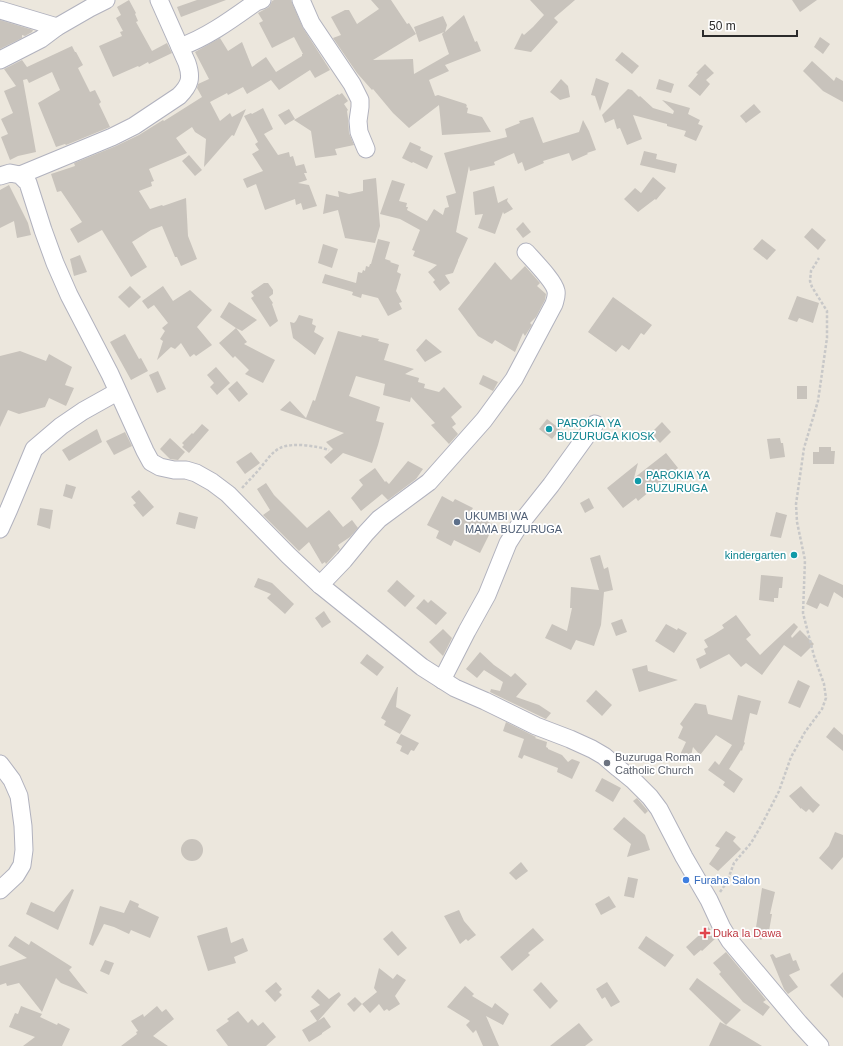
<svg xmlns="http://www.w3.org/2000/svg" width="843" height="1046" viewBox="0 0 843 1046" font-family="Helvetica,sans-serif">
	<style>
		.building { fill: #c8c3bc }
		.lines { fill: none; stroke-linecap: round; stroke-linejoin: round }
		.minor-casing { stroke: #b1b2be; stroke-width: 19 }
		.path { stroke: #c8c8c8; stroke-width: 2.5; stroke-dasharray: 3 2; stroke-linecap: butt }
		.minor { stroke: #fff; stroke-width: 17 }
		.culture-dot { fill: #0f9aa8; stroke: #fff; stroke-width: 1.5 }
		.service-dot { fill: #5c6f8a; stroke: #fff; stroke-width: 1.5 }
		.worship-dot { fill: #6b7280; stroke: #fff; stroke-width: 1.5 }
		.shop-dot { fill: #3f7fe0; stroke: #fff; stroke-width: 1.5 }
		.health-dot { fill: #e0444e; stroke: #fff; stroke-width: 1.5 }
		.labels { text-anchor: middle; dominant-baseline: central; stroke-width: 3.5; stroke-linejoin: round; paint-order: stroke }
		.culture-label { font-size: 11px; fill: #0d838f; stroke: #fff; text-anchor: start }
		.service-label { font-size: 11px; fill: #4e5e75; stroke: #fff; text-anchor: start }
		.worship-label { font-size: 11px; fill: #5b616d; stroke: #fff; text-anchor: start }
		.shop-label { font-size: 11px; fill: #366cbe; stroke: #fff; text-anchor: start }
		.health-label { font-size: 11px; fill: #be3a42; stroke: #fff; text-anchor: start }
	</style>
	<rect width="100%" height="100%" fill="#ece7dd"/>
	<g class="building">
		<polygon points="129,0 136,13 135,14 138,21 136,22 152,51 167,43 172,53 149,64 148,62 139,67 138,66 113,77 99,46 122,36 120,32 123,31 116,18 121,15 117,7"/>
		<polygon points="197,0 226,0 181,17 177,7"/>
		<polygon points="274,0 291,0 303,28 330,70 315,78 310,70 279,90 271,80 247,94 243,87 228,95 227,93 210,102 220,121 230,113 232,117 246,109 234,136 232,135 204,167 206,139 195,132 192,127 176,138 187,153 149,169 154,181 151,182 152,186 139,191 150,209 162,205 163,206 186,198 188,236 197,259 181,266 177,257 175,257 162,226 151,230 132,242 147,267 131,277 102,230 78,243 70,229 82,222 61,191 57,192 51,174 75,166 74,163 116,146 139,135 163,120 164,121 202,97 197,88 198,84 209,79 195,52 220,38 228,51 242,42 252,67 266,57 276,72 302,56 302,54 303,54 294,37 272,48 259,23 263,21 258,13 269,7 272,1"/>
		<polygon points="371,0 391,0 407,24 409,23 416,34 373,60 413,59 414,74 449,54 442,34 444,32 419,42 414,27 443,16 447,25 445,32 464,15 475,42 477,41 481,51 445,65 449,71 429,80 435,96 438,95 466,104 467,106 466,107 468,108 467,113 482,117 491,132 442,135 439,105 409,128 393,113 373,89 372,90 357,73 333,38 341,35 331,17 345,10 349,10 357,24 379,9"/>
		<polygon points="530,0 575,0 554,18 558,22 531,52 514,49 522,33 524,35 533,27 544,15"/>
		<polygon points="792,0 817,0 800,12"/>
		<polygon points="0,20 33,30 32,32 25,36 22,35 22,38 0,49"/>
		<polygon points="820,37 830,44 823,54 814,47"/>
		<polygon points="72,46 75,52 76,52 83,65 78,68 90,92 95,90 101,102 99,104 110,127 66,145 65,144 56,147 38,103 60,90 52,72 29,83 27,79 23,80 36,152 18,156 10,160 1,137 8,134 1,119 13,113 4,91 16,86 4,69 22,60 27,67"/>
		<polygon points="622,52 639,66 632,74 615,60"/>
		<polygon points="812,61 834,81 836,77 843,81 843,102 823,91 803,71"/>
		<polygon points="705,64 714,73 706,80 710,84 700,96 688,86 698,74 696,73"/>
		<polygon points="596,78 609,83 600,111 595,96 591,95"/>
		<polygon points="561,79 568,86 570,97 560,100 550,92"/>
		<polygon points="659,79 674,84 671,93 656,89"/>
		<polygon points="628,89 632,90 639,97 640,96 653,108 673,114 674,111 662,100 690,108 688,114 700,120 698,124 703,126 696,141 684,136 686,131 667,126 667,124 633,115 642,139 627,145 620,128 617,129 614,119 605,123 602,115"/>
		<polygon points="342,93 348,101 344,104 348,110 347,111 348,118 349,133 354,145 335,149 337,155 315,158 311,131 294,120 338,94 339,95"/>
		<polygon points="754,104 761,112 746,123 740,116"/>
		<polygon points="263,108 273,129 264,134 278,155 289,152 290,157 293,156 296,166 304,164 307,173 304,173 307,180 298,183 309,185 317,206 303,210 301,203 296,205 295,199 265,210 256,184 247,188 243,179 263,171 252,154 259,150 255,144 258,142 244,116 251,113 252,114"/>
		<polygon points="289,109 295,119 285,125 278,115"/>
		<polygon points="533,117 543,143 579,132 583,120 589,131 596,150 587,153 588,154 572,161 569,153 543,161 544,163 525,171 522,162 518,164 514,153 494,162 495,165 470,171 469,166 456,232 468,238 458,260 458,261 453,273 445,275 450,283 440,291 433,282 435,280 428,272 437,265 413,256 415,251 412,250 420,230 400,219 380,214 392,180 405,184 399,201 407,203 406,207 408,207 407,210 427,221 434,209 443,215 445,208 449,207 446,196 456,193 444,153 507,137 505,129 520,123 519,121"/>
		<polygon points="410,142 421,147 420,150 433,156 427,169 413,162 412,163 402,158"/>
		<polygon points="644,151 657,154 656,159 677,164 675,173 640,165"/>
		<polygon points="189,155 202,170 195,176 182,161"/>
		<polygon points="653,177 666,188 656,200 655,199 638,212 624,199 635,188 641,193"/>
		<polygon points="376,178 380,226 375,243 345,238 338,210 323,214 326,194 339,197 338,191 349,194 363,191 363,180"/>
		<polygon points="9,185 28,223 31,235 17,238 14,221 0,228 0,190"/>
		<polygon points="494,186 498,203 508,198 507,201 513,209 504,214 503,212 495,234 478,228 483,214 475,215 473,192"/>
		<polygon points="523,222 531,232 523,238 516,229"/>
		<polygon points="812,228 826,240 818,250 804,237"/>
		<polygon points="378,239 390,242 385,259 391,261 390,262 399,265 397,272 401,274 396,291 402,302 399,303 402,309 388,316 378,298 362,294 361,298 352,295 353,292 322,283 325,274 356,283 358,272 362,273 363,270 365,271 366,266 369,267 370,264 371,264"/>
		<polygon points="762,239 776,250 767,260 753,249"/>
		<polygon points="323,244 338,249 332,268 318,263"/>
		<polygon points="80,255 87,272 74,276 70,259"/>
		<polygon points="495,262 511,280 525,266 540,283 537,286 546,294 545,300 536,317 530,323 532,325 525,336 523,333 515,352 495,340 492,344 478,336 458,309"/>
		<polygon points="264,283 268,283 273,290 273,294 269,297 273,303 272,304 278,321 270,327 251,298 254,296 251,292"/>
		<polygon points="130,286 141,297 129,308 118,297"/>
		<polygon points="163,286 173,301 190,290 212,310 197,327 212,345 196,356 194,354 190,357 181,343 175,349 171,347 157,360 163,341 160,339 165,331 162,328 168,323 154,305 148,309 142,301"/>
		<polygon points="797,296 819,303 813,323 799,318 797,322 788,319"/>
		<polygon points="613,297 652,325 644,335 641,333 629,350 622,345 616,352 588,332"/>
		<polygon points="229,302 257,320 242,331 236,328 247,342 244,344 275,360 263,383 245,374 249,370 235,356 233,358 219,343 236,328 220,317"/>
		<polygon points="299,315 313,319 312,324 316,326 314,332 324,338 315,355 293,338 290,322 294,323 296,321"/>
		<polygon points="338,331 361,337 362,335 379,339 378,341 389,344 384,360 414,369 405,374 419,378 418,382 425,384 424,388 439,392 444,387 462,407 451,417 456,424 452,427 458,434 449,444 431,425 435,423 411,397 410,402 383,395 385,384 356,376 349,396 380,407 376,421 384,423 378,445 372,463 343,453 331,464 324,457 333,449 326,442 344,433 280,410 290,401 306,418 313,400 315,401"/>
		<polygon points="125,334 139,359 141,358 148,371 131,380 110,342"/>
		<polygon points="426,339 442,352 425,362 416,350"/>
		<polygon points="20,351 46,361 49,354 72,367 65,385 74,388 66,406 49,398 45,407 19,414 8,410 0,427 0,356"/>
		<polygon points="216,367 230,383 217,395 210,387 214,383 207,375"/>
		<polygon points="158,371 166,389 157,393 149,375"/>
		<polygon points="483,375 498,382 493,391 479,384"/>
		<polygon points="237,381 248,394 239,402 228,389"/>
		<rect x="797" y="386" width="10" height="13"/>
		<polygon points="547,419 560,429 552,439 539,429"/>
		<polygon points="662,422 671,432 660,443 651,433"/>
		<polygon points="202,424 209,430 189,453 182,447 184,445 182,443 192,433 193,434"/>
		<polygon points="97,429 102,442 69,461 62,450"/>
		<polygon points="125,432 132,446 114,455 106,441"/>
		<polygon points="170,438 185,452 178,460 170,459 160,449"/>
		<polygon points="780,438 781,443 783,443 785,457 770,459 767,439"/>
		<polygon points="819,447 831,447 831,451 835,451 834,464 813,464 813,452 819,452"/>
		<polygon points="251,452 260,463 245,474 236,462"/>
		<polygon points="666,453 678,468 638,501 636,498 623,508 607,488 638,463 634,478"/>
		<polygon points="408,461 423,469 416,479 388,500 382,494 361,511 351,498 363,485 359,480 375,468 385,482 386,481 389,484"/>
		<polygon points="266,483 274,495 307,528 329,510 343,527 352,520 358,528 350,537 338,545 340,549 336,553 326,564 325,562 322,564 309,542 299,551 263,515 270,510 257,489"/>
		<polygon points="66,484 76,487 72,499 63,496"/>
		<polygon points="139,490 154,507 143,517 133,505 136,503 131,497"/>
		<polygon points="442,496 453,502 455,499 473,508 470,512 494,525 480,553 454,540 451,546 436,538 439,531 427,525"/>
		<polygon points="589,498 594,508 585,513 580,503"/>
		<polygon points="40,508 53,510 50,529 37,525"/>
		<polygon points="179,512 198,517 195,529 176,524"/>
		<polygon points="776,512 787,515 781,538 770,536"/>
		<polygon points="600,555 604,569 608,567 613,590 604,592 601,625 594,646 576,640 571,650 545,638 552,624 567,631 572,608 570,608 571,587 599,590 590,558"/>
		<polygon points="819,574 843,585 843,598 834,592 828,607 820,603 817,609 806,604"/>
		<polygon points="761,575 783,577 782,588 779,588 778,598 774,598 774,602 759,600"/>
		<polygon points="258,578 272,583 294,604 285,614 267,598 271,594 254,587"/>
		<polygon points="397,580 415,596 405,607 387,591"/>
		<polygon points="424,599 428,603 431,600 447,613 436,625 416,608"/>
		<polygon points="324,611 331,622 322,628 315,618"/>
		<polygon points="736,615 751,635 746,639 760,655 794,623 798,627 791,636 792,638 800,630 814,644 801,657 784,645 762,675 746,663 741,667 729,654 700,669 696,659 706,654 704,649 708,647 704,640 713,635 724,628 722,625"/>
		<polygon points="622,619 627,632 616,636 611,623"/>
		<polygon points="666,624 677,630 678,628 687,633 674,653 655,641"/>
		<polygon points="443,629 452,638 443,656 429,642"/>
		<polygon points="480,652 494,665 511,677 515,673 527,684 516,697 539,705 551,713 546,719 490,692 491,689 500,691 503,682 484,670 477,678 466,669"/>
		<polygon points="367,654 384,667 377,676 360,663"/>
		<polygon points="647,665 648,671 678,680 639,692 632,669"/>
		<polygon points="798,680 810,686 800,708 788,703"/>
		<polygon points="397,687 398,687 396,707 411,715 400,734 384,725 386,721 381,718"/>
		<polygon points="596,690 612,705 602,716 586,701"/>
		<polygon points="738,695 761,701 757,715 750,713 744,742 745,743 743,747 742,751 741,750 729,769 743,779 734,793 723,785 725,782 708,770 715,761 719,765 732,745 716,735 700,755 693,747 690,760 679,757 686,742 678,738 683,727 680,724 695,703 706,705 708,714 732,720"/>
		<polygon points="506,722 536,737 535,738 547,742 546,747 548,748 548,749 562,755 568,762 572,759 580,762 572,779 557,772 558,768 524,755 522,759 518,757 524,739 503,731"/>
		<polygon points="834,727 843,735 843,751 826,737"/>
		<polygon points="401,734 419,743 414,751 411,750 408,755 400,751 402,746 396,743"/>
		<polygon points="602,778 621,788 613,802 595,791"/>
		<polygon points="801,786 813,799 820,805 813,813 809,809 806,812 801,808 801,809 789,796"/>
		<polygon points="637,798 648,811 645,814 633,801"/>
		<polygon points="624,817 645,835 650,850 627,857 631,844 613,829"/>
		<polygon points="726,831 736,837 733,841 741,849 718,871 709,864 720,848 715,846"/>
		<polygon points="835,832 843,835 843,857 832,870 819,858 829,846"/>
		<circle cx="192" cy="850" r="11"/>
		<polygon points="521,862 528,871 516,880 509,873"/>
		<polygon points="628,877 638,879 634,898 624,896"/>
		<polygon points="762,888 775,892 770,914 772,914 769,931 761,940 755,934"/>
		<polygon points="72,889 74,890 58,930 26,914 31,902 54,912 56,909"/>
		<polygon points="609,896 616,907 601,915 595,904"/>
		<polygon points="130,900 139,904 138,907 159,917 150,938 131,930 129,934 114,927 104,924 93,946 89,944 100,906 124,913"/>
		<polygon points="459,910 464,921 476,935 468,941 466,939 460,944 444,916"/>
		<polygon points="227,927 231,943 243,938 248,951 234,957 236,963 208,971 197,936"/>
		<polygon points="708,927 713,932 716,938 702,951 701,950 694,956 686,947"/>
		<polygon points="533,928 544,940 528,953 530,955 512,971 500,957"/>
		<polygon points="392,931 407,948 398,956 383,939"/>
		<polygon points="15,936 29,945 31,941 72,967 69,970 88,994 61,983 56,978 42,1012 19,983 7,986 6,983 0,985 0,966 27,958 8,946"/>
		<polygon points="646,936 674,955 665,967 638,948"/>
		<polygon points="726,952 766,1000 763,1002 770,1007 763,1016 743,1002 719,974 721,972 713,963"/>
		<polygon points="790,953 793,961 796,960 800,970 789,975 798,987 788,994 784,989 770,955 773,954 776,958"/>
		<polygon points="105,960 114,963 109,975 100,971"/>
		<polygon points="379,968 393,979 397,974 406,980 395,996 400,1004 389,1011 387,1009 384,1011 379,1004 370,1013 362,1004 377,992 374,988"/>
		<polygon points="843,972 843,998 830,985"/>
		<polygon points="697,978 741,1010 726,1025 689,989"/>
		<polygon points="276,982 282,989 279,992 282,995 275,1002 265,991"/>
		<polygon points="541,982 558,1001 550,1009 533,990"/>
		<polygon points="607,982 620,1002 611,1007 605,997 602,999 596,989"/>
		<polygon points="465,986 474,994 472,996 492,1008 495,1003 509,1014 503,1025 486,1016 499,1046 483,1046 476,1030 473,1033 466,1025 470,1021 447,1007"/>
		<polygon points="318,989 329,999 339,992 341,995 318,1021 324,1017 331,1027 322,1033 322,1034 309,1042 302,1030 317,1021 310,1011 320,1005 311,997"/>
		<polygon points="355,997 362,1004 354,1012 347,1004"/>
		<polygon points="21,1006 42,1014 40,1017 57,1025 58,1023 70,1029 62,1046 23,1046 35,1037 9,1027 15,1013 18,1014"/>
		<polygon points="157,1006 162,1012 166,1009 174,1019 153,1036 168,1046 121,1046 137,1034 136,1032 138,1031 131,1021 143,1014 144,1017"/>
		<polygon points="238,1011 248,1023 252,1019 258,1026 263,1022 276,1037 266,1046 228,1046 216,1030 229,1021 227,1019"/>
		<polygon points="720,1022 737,1031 762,1046 709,1046"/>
		<polygon points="579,1023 593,1040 585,1046 550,1046"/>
	</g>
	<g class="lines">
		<g class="minor-casing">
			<g id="minor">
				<polyline points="301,0 311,23 352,84 360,100 360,107 358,121 359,132 366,149"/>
				<polyline points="0,10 57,27"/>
				<path d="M180 47C208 37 232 19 256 2L262 0"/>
				<polyline points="0,60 41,39 57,27 90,8 106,0"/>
				<path d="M20 175 112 137 134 126 179 96C190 85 192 78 187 63L159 0"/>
				<polyline points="0,176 10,173 20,175 28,183 43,230 55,263 69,295 110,374 145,451 151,462 160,467 174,470 186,470 196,473 212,482 228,494 289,556 320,585 422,667 455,688 485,701 536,726 570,739 592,749 604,756 618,768 634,781 650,797 659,809 684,857 709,900 722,928 730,941 799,1023 820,1046"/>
				<polyline points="0,529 9,509 34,449 61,426 83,411 117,392"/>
				<path d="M320 585 344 560 366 533 379 519 429 482 484 420 514 379 554 304C555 300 557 296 556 291 554 281 534 261 526 252"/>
				<polyline points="442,680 467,631 487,595 508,543 520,524 551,485 595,424"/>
				<polyline points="0,764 12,780 19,796 23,826 24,850 22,865 16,875 0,890"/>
			</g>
		</g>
		<g class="path">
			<path d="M242 488C248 481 255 475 261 467 267 460 272 452 280 448 292 442 317 446 329 450"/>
			<polyline points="720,892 727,882 734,863 751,843 761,826 779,791 791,757 805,732 822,709 826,698 824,684 814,656 803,613 805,560 797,522 796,504 804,448 818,401 827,338 827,311 812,287 810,281 811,271 819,258"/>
		</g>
		<use href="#minor" class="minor"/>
	</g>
	<g class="culture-dot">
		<circle cx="549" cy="429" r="4"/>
		<circle cx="638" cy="481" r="4"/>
		<circle cx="794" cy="555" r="4"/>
	</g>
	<circle class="service-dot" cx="457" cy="522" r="4"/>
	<circle class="worship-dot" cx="607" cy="763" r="4"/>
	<circle class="shop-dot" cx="686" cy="880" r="4"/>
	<path class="health-dot" d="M703 927h4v4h4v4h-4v4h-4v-4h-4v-4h4z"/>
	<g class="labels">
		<g class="culture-label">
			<text x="557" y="423">PAROKIA YA<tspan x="557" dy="13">BUZURUGA KIOSK</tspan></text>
			<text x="646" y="475">PAROKIA YA<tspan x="646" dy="13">BUZURUGA</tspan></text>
			<text x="786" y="555" text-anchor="end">kindergarten</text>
		</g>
		<g class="service-label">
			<text x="465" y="516">UKUMBI WA<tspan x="465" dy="13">MAMA BUZURUGA</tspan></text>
		</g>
		<g class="worship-label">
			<text x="615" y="757">Buzuruga Roman<tspan x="615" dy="13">Catholic Church</tspan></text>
		</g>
		<g class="shop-label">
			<text x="694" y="880">Furaha Salon</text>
		</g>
		<g class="health-label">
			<text x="713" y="933">Duka la Dawa</text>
		</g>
	</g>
	<path d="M703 30v6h94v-6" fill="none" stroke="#2b2b2b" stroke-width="2"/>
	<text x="709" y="30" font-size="12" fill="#2b2b2b" stroke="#ffffff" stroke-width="3" paint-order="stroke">50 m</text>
</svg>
